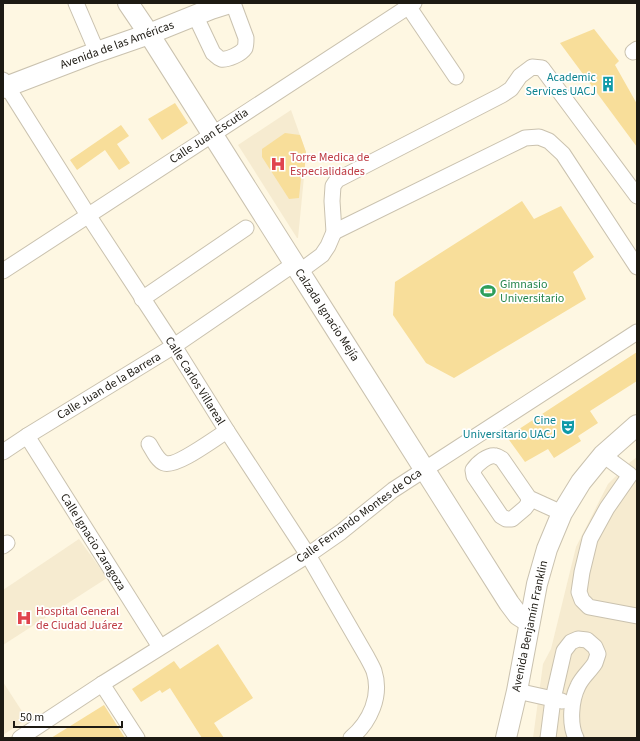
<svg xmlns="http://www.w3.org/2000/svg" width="640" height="741" viewBox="0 0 640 741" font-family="'Source Sans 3',sans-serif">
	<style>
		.built { fill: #f6ebd0 }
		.building { fill: #f8de9a }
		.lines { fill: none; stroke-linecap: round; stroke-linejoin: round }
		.minor-casing { stroke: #cac2af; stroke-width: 17 }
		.major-casing { stroke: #cac2af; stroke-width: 22 }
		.minor { stroke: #fff; stroke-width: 15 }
		.major { stroke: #fff; stroke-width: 20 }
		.labels { text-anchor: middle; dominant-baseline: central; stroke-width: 3.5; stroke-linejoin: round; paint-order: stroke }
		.street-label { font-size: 12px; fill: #1d1a13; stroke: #fff }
		.culture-label { font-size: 12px; fill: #0d838f; stroke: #fff; text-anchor: end }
		.health-label { font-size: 12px; fill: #be3a42; stroke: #fff; text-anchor: start }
		.leisure-label { font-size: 12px; fill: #27864d; stroke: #fff; text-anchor: start }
	</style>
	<rect width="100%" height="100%" fill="#fef7e2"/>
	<g class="built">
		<polygon points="291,110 306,152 304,177 298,238 297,238 238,145"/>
		<polygon points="637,457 637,738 533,738 543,664 551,649 576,547 608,484 629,463"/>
		<polygon points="79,539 107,578 3,645 3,590"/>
		<polygon points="3,682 27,719 3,735"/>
	</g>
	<g class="building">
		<polygon points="594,29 619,61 615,65 637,104 637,147 560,43"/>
		<polygon points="175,103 188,123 162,140 148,119"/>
		<polygon points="121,125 129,136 117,144 130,163 119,170 105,150 77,170 70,160"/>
		<polygon points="285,133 300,135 306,152 304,177 301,178 299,198 289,199 262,157 262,149"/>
		<polygon points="522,201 534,219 561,206 594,257 573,272 586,299 454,378 426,363 393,315 395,282"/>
		<polygon points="637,352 637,381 590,411 598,423 578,436 581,441 554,458 548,449 525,462 507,437"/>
		<polygon points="218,644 253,698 214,723 224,738 202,738 170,688 162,693 160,690 141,702 132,689 174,661 180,669"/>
		<polygon points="104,705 125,738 51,738"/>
	</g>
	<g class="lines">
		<g class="minor-casing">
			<g id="minor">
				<polyline points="76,3 97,52"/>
				<polyline points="406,3 456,77"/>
				<path d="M195 15 213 53C216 55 218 58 221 59 228 60 241 54 245 48 246 45 246 42 246 38L233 3"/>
				<polyline points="633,52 637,49"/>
				<path d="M3 80 88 215 174 346 227 431 308 555 367 657C369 661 372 666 374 671 382 696 370 722 351 738"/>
				<polyline points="334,232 525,138 539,137 549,141 563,154 637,267"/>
				<polyline points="3,271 414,3"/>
				<polyline points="299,272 322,255 328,246 334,232 332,201 333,186 337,180 502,95 511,89 520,76 532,67 542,68 637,196"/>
				<polyline points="142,299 246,228"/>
				<polyline points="27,436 160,647"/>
				<path d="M149 444C153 450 157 460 164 463 176 468 215 438 227 431"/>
				<polyline points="3,452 27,436 174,346 294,264"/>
				<polyline points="603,455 630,475 607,508 590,539 582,572 579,592 582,600 589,607 637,616"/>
				<path d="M529 498 528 504 525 508 512 519H506L501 516 474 476 473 470C477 464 488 454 496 456 497 456 500 458 502 459L529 498 562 513"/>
				<polyline points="3,546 7,543"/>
				<polyline points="102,684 137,738"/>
				<polyline points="517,691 562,701"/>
				<polyline points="20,738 102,684 308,555 341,532 393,490 637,332"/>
				<path d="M548 738 553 699 564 651 571 642 578 639 587 640 595 647 598 654C597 657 596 660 595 663 590 671 582 677 578 686 571 700 569 724 576 738"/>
			</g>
		</g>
		<g class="major-casing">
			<g id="major">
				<path d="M128 3 149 34C268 224 390 413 509 603L518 615 529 622"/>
				<polyline points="3,88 97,52 149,34 211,9 230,3"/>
				<polyline points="506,738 517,691 537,584 547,549 562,513 581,482 603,455 637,425"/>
			</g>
		</g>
		<use href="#minor" class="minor"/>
		<use href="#major" class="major"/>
	</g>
	<defs>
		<g id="building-bare" transform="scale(1.2)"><path d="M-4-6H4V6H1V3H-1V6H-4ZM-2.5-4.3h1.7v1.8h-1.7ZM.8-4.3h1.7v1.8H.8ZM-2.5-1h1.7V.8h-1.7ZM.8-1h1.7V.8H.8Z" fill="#0f9aa8" stroke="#fff" stroke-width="2.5" paint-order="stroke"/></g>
		<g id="hospital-bare" transform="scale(1.2)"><path d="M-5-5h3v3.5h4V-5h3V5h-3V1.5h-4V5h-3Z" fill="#e0444e" stroke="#fff" stroke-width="2.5" paint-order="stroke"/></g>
		<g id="stadium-bare" transform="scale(1.2)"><path d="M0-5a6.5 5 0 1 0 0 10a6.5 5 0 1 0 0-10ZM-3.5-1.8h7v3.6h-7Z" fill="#2e9e5b" stroke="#fff" stroke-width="2.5" paint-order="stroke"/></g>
		<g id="theatre-bare" transform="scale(1.2)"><path d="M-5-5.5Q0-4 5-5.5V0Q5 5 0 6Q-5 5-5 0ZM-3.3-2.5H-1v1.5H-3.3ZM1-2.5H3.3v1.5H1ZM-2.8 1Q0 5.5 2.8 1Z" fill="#0f9aa8" stroke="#fff" stroke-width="2.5" paint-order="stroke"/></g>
	</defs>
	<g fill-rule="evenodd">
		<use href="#building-bare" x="608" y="84"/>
		<use href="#hospital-bare" x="278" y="164"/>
		<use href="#stadium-bare" x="488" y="291"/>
		<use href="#theatre-bare" x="568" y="427"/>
		<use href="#hospital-bare" x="24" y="618"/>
	</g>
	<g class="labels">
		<g class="street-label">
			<text transform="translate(117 45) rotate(-20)">Avenida de las Américas</text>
			<text transform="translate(209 136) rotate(-33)">Calle Juan Escutia</text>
			<text transform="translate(327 315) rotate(57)">Calzada Ignacio Mejía</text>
			<text transform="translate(195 381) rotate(58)">Calle Carlos Villareal</text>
			<text transform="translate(109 386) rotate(-31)">Calle Juan de la Barrera</text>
			<text transform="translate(359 516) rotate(-36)">Calle Fernando Montes de Oca</text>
			<text transform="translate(93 542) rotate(58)">Calle Ignacio Zaragoza</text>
			<text transform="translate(530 626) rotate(-78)">Avenida Benjamín Franklin</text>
		</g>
		<g class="culture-label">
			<text x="596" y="77">Academic<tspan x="596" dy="14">Services UACJ</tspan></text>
			<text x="556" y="420">Cine<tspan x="556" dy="14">Universitario UACJ</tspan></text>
		</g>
		<g class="health-label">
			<text x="290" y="157">Torre Medica de<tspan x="290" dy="14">Especialidades</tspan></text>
			<text x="36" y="611">Hospital General<tspan x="36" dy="14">de Ciudad Juárez</tspan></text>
		</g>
		<g class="leisure-label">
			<text x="500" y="284">Gimnasio<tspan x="500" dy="14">Universitario</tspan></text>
		</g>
	</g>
	<rect width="640" height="741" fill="none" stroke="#1d1a13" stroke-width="8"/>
	<path d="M14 721v6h108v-6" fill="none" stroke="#1d1a13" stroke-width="2"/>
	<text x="20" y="721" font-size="12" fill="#1d1a13" stroke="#ffffff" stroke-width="3" paint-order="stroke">50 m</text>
</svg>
